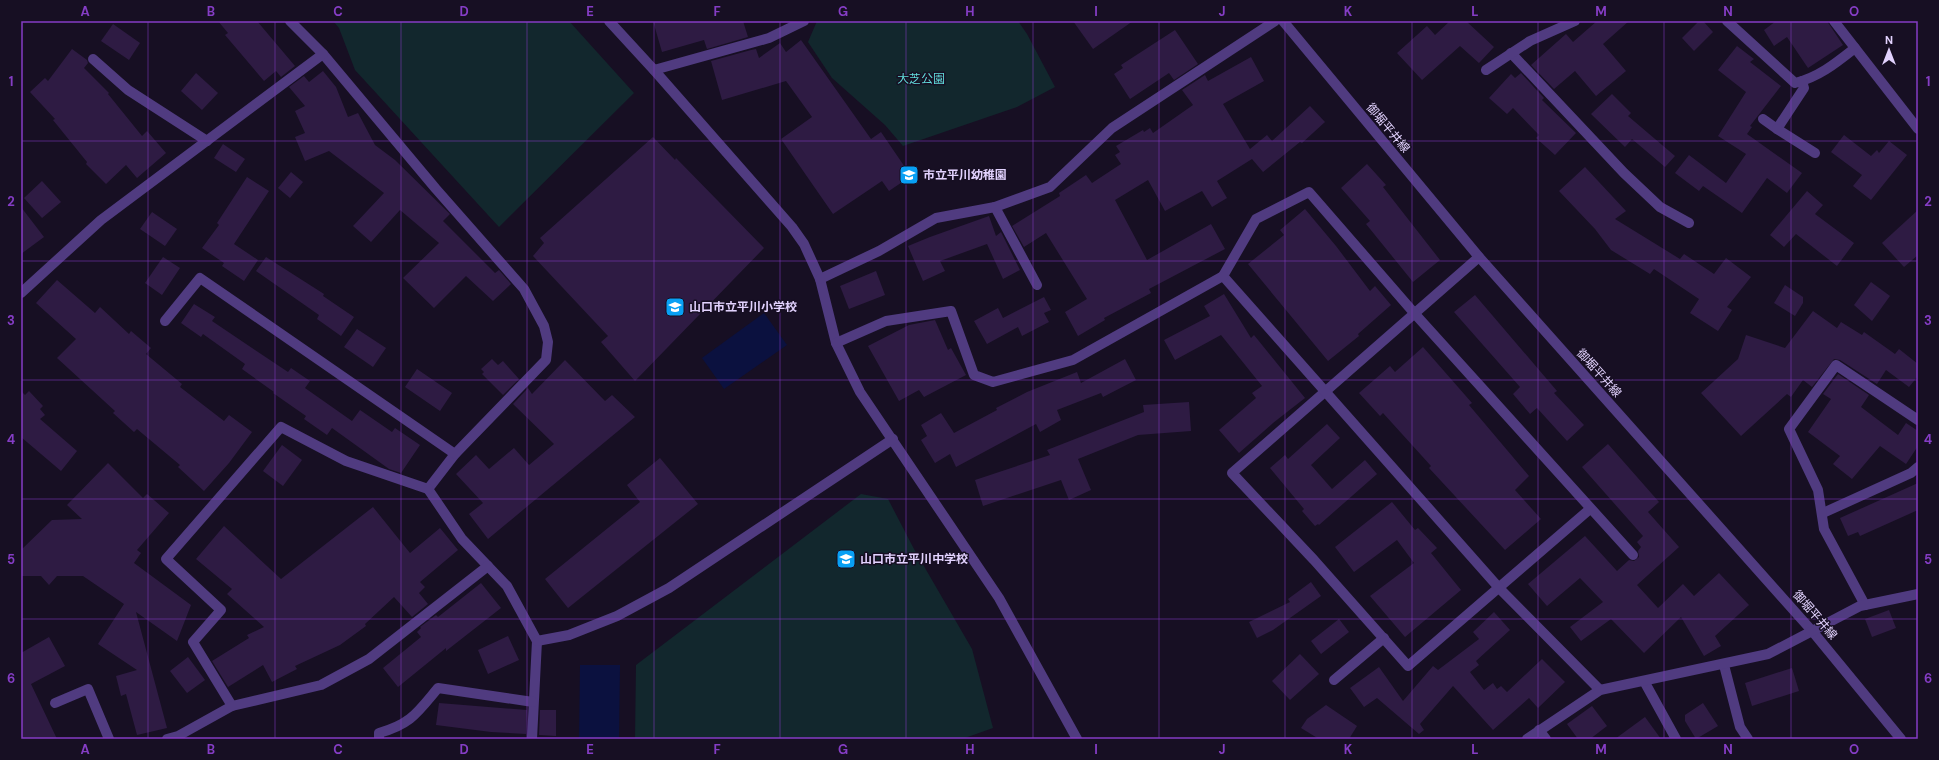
<svg xmlns="http://www.w3.org/2000/svg" width="1939" height="760" viewBox="0 0 1939 760" font-family="'DM Sans','Noto Sans JP',sans-serif">
	<style>
		.green { fill: #12272d }
		.water { fill: #0b113f }
		.building { fill: #2e1b43 }
		.lines { fill: none; stroke-linecap: round; stroke-linejoin: round }
		.minor { stroke: #503b80; stroke-width: 10 }
		.grid { fill: none; stroke: #853dc5; stroke-width: 1; stroke-opacity: 0.55 }
		.labels { text-anchor: middle; dominant-baseline: central; stroke-width: 3; stroke-linejoin: round; paint-order: stroke }
		.park-label { font-size: 12px; fill: #60dbdb; stroke: #170f23 }
		.street-label { font-size: 12px; fill: #e2d2fe; stroke: #170f23 }
		.poi-label { font-size: 12px; font-weight: bold; fill: #e2d2fe; stroke: #170f23; text-anchor: start }
		.neatline { fill: none; stroke: #853dc5; stroke-width: 1.5 }
		.grid-label { font-size: 13px; text-anchor: middle; font-weight: bold; fill: #853dc5 }
	</style>
	<rect width="100%" height="100%" fill="#170f23"/>
	<g class="green">
		<polygon points="333,21 569,21 634,93 499,227 355,70 339,28"/>
		<polygon points="817,21 1018,21 1027,34 1055,87 1017,107 903,146 885,125 832,78 808,42"/>
		<polygon points="861,494 888,499 914,549 972,649 993,728 962,739 635,739 636,665"/>
	</g>
	<g class="water">
		<polygon points="764,313 787,345 724,389 702,358"/>
		<polygon points="580,665 620,665 619,739 579,739"/>
	</g>
	<g class="building">
		<polygon points="218,21 257,21 295,66 281,77 276,71 264,81 225,35 228,33"/>
		<polygon points="653,21 743,21 748,37 707,49 704,40 662,52"/>
		<polygon points="1073,21 1133,21 1093,49"/>
		<polygon points="1450,21 1466,21 1494,47 1479,63 1460,46 1422,80 1397,53 1427,26 1435,35"/>
		<polygon points="1597,21 1629,21 1603,44 1626,71 1596,96 1575,71 1554,89 1531,65 1566,34 1573,42"/>
		<polygon points="1699,21 1703,21 1713,32 1694,51 1682,38"/>
		<polygon points="1776,21 1827,21 1843,45 1808,68 1787,37 1774,46 1764,30"/>
		<polygon points="113,24 140,43 129,60 101,41"/>
		<polygon points="1175,30 1198,64 1174,80 1169,73 1130,99 1114,74 1123,68 1121,65"/>
		<polygon points="801,40 871,139 881,132 911,176 889,191 882,181 833,214 781,139 812,117 786,81 722,100 711,61 751,50 756,49 759,58 780,43 786,52"/>
		<polygon points="1737,46 1754,59 1750,62 1781,86 1750,126 1752,127 1747,134 1802,173 1787,193 1767,178 1742,213 1703,186 1699,191 1675,173 1689,155 1726,183 1746,154 1718,136 1746,92 1718,70"/>
		<polygon points="72,49 87,60 88,63 84,68 109,93 108,94 142,136 147,131 166,153 137,178 126,165 106,184 86,164 87,162 53,120 55,119 30,92 45,78 48,81"/>
		<polygon points="1251,57 1264,81 1223,104 1250,149 1267,135 1272,141 1310,106 1325,122 1302,143 1300,142 1263,172 1252,159 1217,181 1227,198 1212,207 1202,191 1165,211 1148,180 1115,200 1147,260 1211,224 1225,249 1149,289 1151,293 1104,318 1105,320 1078,336 1065,312 1087,299 1046,233 1024,247 1012,226 1060,196 1059,193 1086,175 1092,183 1121,164 1115,155 1120,152 1116,146 1143,130 1144,132 1150,128 1153,133 1193,105 1182,90 1205,75 1208,81"/>
		<polygon points="323,71 336,87 348,117 358,113 375,145 395,160 450,214 443,221 495,273 499,270 511,284 493,301 466,276 434,308 403,278 439,243 400,210 371,242 353,226 384,193 329,151 305,161 295,137 305,133 295,111 305,106 289,87 304,76 309,82"/>
		<polygon points="196,73 218,93 202,110 181,91"/>
		<polygon points="1521,73 1544,98 1542,100 1576,133 1555,155 1536,138 1539,135 1513,108 1507,114 1489,98 1511,74 1515,78"/>
		<polygon points="1612,94 1631,113 1628,116 1675,156 1665,167 1632,139 1625,147 1591,114"/>
		<polygon points="1844,135 1871,156 1877,150 1879,153 1889,141 1907,155 1871,200 1853,186 1862,175 1831,152"/>
		<polygon points="653,137 675,160 676,158 764,248 635,381 601,342 608,336 533,256 544,243 540,238"/>
		<polygon points="223,144 245,159 236,172 214,158"/>
		<polygon points="1367,164 1386,185 1383,187 1440,260 1413,282 1366,224 1370,221 1341,188"/>
		<polygon points="1585,167 1626,211 1615,219 1680,259 1684,254 1714,274 1726,258 1751,277 1727,307 1732,310 1718,331 1690,313 1699,299 1654,269 1650,274 1611,250 1595,229 1559,191"/>
		<polygon points="291,172 303,182 290,198 278,188"/>
		<polygon points="247,177 269,191 234,244 258,260 244,281 222,266 224,263 202,248 219,225 217,223"/>
		<polygon points="42,181 61,202 42,218 24,198"/>
		<polygon points="1807,191 1823,205 1815,214 1854,243 1837,266 1796,234 1784,247 1770,235"/>
		<polygon points="21,207 44,237 21,254"/>
		<polygon points="1305,209 1336,246 1370,291 1375,286 1391,305 1358,334 1359,336 1328,361 1248,264 1284,235 1280,230"/>
		<polygon points="1918,210 1918,255 1904,267 1882,243"/>
		<polygon points="152,212 177,229 165,246 140,229"/>
		<polygon points="989,216 996,236 1001,232 1020,270 1003,279 987,244 940,261 945,271 923,281 908,246 930,237"/>
		<polygon points="163,257 180,268 162,295 145,283"/>
		<polygon points="266,257 324,294 323,296 354,317 341,336 317,319 319,315 256,271"/>
		<polygon points="876,271 885,295 849,309 840,286"/>
		<polygon points="57,280 95,313 100,307 129,334 131,331 151,348 146,354 182,384 180,387 224,421 229,415 252,432 229,463 204,491 178,467 180,465 137,429 134,432 113,413 115,411 57,358 76,339 36,303"/>
		<polygon points="1871,282 1890,296 1872,321 1854,305"/>
		<polygon points="1785,285 1803,297 1803,303 1795,316 1774,303"/>
		<polygon points="1224,294 1251,338 1254,335 1305,398 1273,423 1239,453 1219,430 1256,398 1252,393 1262,386 1221,335 1175,360 1164,340 1210,316 1204,306"/>
		<polygon points="1475,295 1557,391 1554,393 1584,425 1567,441 1537,408 1530,414 1513,394 1520,387 1454,312"/>
		<polygon points="1044,297 1051,310 1044,313 1049,322 1022,336 1018,327 987,344 974,321 998,308 1003,318"/>
		<polygon points="194,304 215,317 212,321 255,350 288,372 291,368 310,381 305,388 352,421 360,410 392,432 395,428 420,445 401,473 389,469 332,428 327,435 304,419 306,416 273,393 274,392 242,369 245,364 203,334 201,337 181,323"/>
		<polygon points="1813,311 1837,328 1841,322 1862,335 1864,332 1895,354 1899,349 1918,364 1918,376 1909,387 1886,370 1877,384 1840,360 1834,359 1812,387 1803,380 1791,397 1787,394 1741,436 1701,393 1738,359 1746,335 1785,348"/>
		<polygon points="935,320 948,350 951,348 966,375 924,397 919,390 899,401 868,346 909,325"/>
		<polygon points="357,329 386,348 373,367 344,347"/>
		<polygon points="1423,347 1472,403 1469,405 1529,476 1515,490 1541,519 1505,550 1429,468 1431,466 1383,413 1380,416 1359,393 1390,366 1395,372"/>
		<polygon points="492,359 498,365 503,361 519,379 503,395 482,374 484,372 481,369"/>
		<polygon points="1125,359 1136,380 1103,397 1101,393 1057,410 1061,420 1040,432 1036,424 956,467 950,454 935,463 921,440 927,436 921,425 941,413 954,433 997,410 996,408 1027,392 1077,372 1081,383"/>
		<polygon points="565,360 605,401 612,395 635,417 488,539 469,514 483,503 456,474 476,455 489,469 514,448 529,465 554,444 513,404 528,388 532,394"/>
		<polygon points="417,369 452,393 440,411 405,387"/>
		<polygon points="1838,374 1869,395 1861,407 1898,435 1906,423 1918,431 1918,446 1906,464 1880,446 1852,479 1833,464 1840,456 1808,432 1831,399 1823,394"/>
		<polygon points="21,391 25,395 29,391 43,406 40,409 45,415 40,419 77,451 61,471 21,437"/>
		<polygon points="1189,402 1191,431 1138,435 1078,459 1091,490 1069,500 1061,480 983,506 975,480 1050,455 1047,450 1144,412 1143,405"/>
		<polygon points="1327,424 1340,438 1311,465 1332,489 1365,460 1377,474 1319,525 1318,524 1315,526 1302,511 1304,509 1270,468 1285,455 1288,459"/>
		<polygon points="1608,444 1659,502 1648,512 1679,547 1637,585 1658,608 1683,584 1694,596 1719,573 1749,605 1715,636 1721,646 1704,656 1681,617 1644,653 1611,619 1581,641 1570,627 1603,602 1580,578 1547,606 1528,584 1585,536 1617,571 1629,560 1634,561 1639,557 1638,551 1641,547 1637,542 1643,536 1582,467"/>
		<polygon points="282,445 302,460 283,486 263,471"/>
		<polygon points="660,458 698,504 568,608 545,579 640,502 627,485"/>
		<polygon points="108,463 143,498 147,494 169,513 137,550 141,553 134,563 191,605 177,641 136,612 167,728 137,735 126,694 121,696 116,676 137,670 98,644 124,604 83,576 57,576 49,585 41,576 21,576 21,550 52,520 82,519 67,505"/>
		<polygon points="1918,483 1918,510 1860,536 1858,532 1848,536 1840,518"/>
		<polygon points="1392,502 1415,530 1418,528 1437,548 1431,553 1461,590 1405,637 1370,596 1414,563 1397,540 1354,572 1335,547"/>
		<polygon points="373,507 410,553 440,528 458,550 420,582 425,587 419,593 428,604 412,617 394,597 365,624 366,626 340,645 295,666 297,669 272,682 263,665 228,687 212,661 249,638 247,635 264,627 227,594 232,589 196,559 224,526 281,579"/>
		<polygon points="1311,582 1321,596 1273,630 1257,638 1249,622 1290,602 1288,599"/>
		<polygon points="481,583 501,608 446,651 446,648 398,687 383,668 421,637 417,632 421,628 420,627 436,615 438,617"/>
		<polygon points="1889,610 1896,628 1872,637 1865,619"/>
		<polygon points="1494,612 1510,630 1476,661 1479,665 1470,672 1484,690 1493,683 1497,689 1501,686 1507,692 1542,659 1565,682 1538,708 1529,698 1493,730 1453,686 1420,724 1424,730 1419,734 1377,698 1364,707 1350,688 1379,667 1403,701 1433,666 1438,670 1479,639 1473,632"/>
		<polygon points="1339,619 1349,632 1321,654 1311,641"/>
		<polygon points="508,636 519,660 488,674 478,650"/>
		<polygon points="49,637 65,666 31,684 57,739 21,739 21,653"/>
		<polygon points="1300,654 1319,674 1290,700 1272,681"/>
		<polygon points="188,657 205,680 187,693 170,671"/>
		<polygon points="1792,668 1799,691 1752,706 1745,683"/>
		<polygon points="439,703 527,710 526,734 491,732 436,725"/>
		<polygon points="1703,703 1718,726 1696,739 1685,721 1685,715"/>
		<polygon points="1326,705 1357,726 1349,739 1319,739 1301,728 1307,719"/>
		<polygon points="1592,706 1607,726 1590,739 1578,739 1567,724"/>
		<polygon points="540,710 556,710 556,736 539,735"/>
		<polygon points="1645,717 1661,739 1615,739"/>
	</g>
	<g class="lines">
		<g class="minor">
			<polyline points="290,21 323,54 436,189 524,289 544,326 548,342 546,360 455,454 428,489 462,539 507,586 537,641 532,739"/>
			<polyline points="609,21 654,70 792,227 804,244 820,279 836,343 860,392 999,598 1077,739"/>
			<polyline points="1283,21 1479,257 1813,632 1901,739"/>
			<path d="M1727 21 1795 83C1819 77 1836 63 1855 48"/>
			<polyline points="1834,21 1918,129"/>
			<polyline points="1511,53 1624,173 1660,207 1689,223"/>
			<polyline points="93,59 128,90 207,141"/>
			<polyline points="654,70 769,38 804,21"/>
			<polyline points="1486,70 1530,41 1575,21"/>
			<polyline points="1763,119 1777,129 1804,88 1802,81"/>
			<polyline points="1777,129 1815,153"/>
			<polyline points="995,207 1037,285"/>
			<polyline points="1479,257 1232,473 1314,560 1408,666 1590,509"/>
			<polyline points="1223,276 1500,589 1600,690"/>
			<polyline points="820,279 879,251 936,218 995,207 1050,187 1112,128 1275,21"/>
			<polyline points="21,293 101,220 323,54"/>
			<polyline points="165,321 200,278 455,454"/>
			<polyline points="836,343 886,321 951,311 974,375 993,382 1073,360 1223,276 1256,219 1309,192 1415,314 1633,555"/>
			<polyline points="1823,513 1911,473 1918,467"/>
			<polyline points="1865,605 1824,529 1818,490 1789,429 1836,365 1918,420"/>
			<polyline points="537,641 569,635 617,616 669,588 893,439"/>
			<polyline points="1724,665 1740,727 1748,739"/>
			<polyline points="1334,680 1384,638"/>
			<polyline points="1644,681 1676,739"/>
			<polyline points="55,703 88,689 109,739"/>
			<polyline points="232,706 193,642 221,610 166,559 281,427 346,461 428,489"/>
			<polyline points="1539,730 1546,739"/>
			<polyline points="167,739 178,736 232,706 321,685 369,659 488,566"/>
			<path d="M379 739V733C411 724 417 713 438 688L533 702"/>
			<polyline points="1527,739 1600,690 1768,654 1860,606 1918,594"/>
		</g>
	</g>
	<path class="grid" d="M148 21V739M275 21V739M401 21V739M527 21V739M654 21V739M780 21V739M906 21V739M1033 21V739M1159 21V739M1285 21V739M1412 21V739M1538 21V739M1664 21V739M1791 21V739M21 141H1918M21 261H1918M21 380H1918M21 499H1918M21 619H1918"/>
	<defs>
		<g id="school-square" transform="scale(1)"><rect x="-9" y="-9" width="18" height="18" rx="4" fill="#08a0f4" stroke="#170f23"/><path d="M0-5L7-2L0 1L-7-2ZM-4 1L0 2.5L4 1V4Q0 6-4 4Z" fill="#fff"/></g>
	</defs>
	<g fill-rule="evenodd">
		<use href="#school-square" x="909" y="175"/>
		<use href="#school-square" x="675" y="307"/>
		<use href="#school-square" x="846" y="559"/>
	</g>
	<g class="labels">
		<g class="park-label">
			<text x="921" y="79">大芝公園</text>
		</g>
		<g class="street-label">
			<text transform="translate(1388 128) rotate(50)">御堀平井線</text>
			<text transform="translate(1599 373) rotate(48)">御堀平井線</text>
			<text transform="translate(1815 615) rotate(49)">御堀平井線</text>
		</g>
		<g class="poi-label">
			<text x="923" y="175">市立平川幼稚園</text>
			<text x="689" y="307">山口市立平川小学校</text>
			<text x="860" y="559">山口市立平川中学校</text>
		</g>
	</g>
	<rect width="1939" height="760" fill="none" stroke="#170f23" stroke-width="44"/>
	<g transform="translate(1889 50)" stroke="#170f23" stroke-width="3" paint-order="stroke">
	<path d="M0-3L7 15L0 10L-7 15Z" fill="#e2d2fe"/>
	<text y="-6" font-size="11" font-weight="bold" text-anchor="middle" fill="#e2d2fe">N</text>
	</g>
	<rect x="22" y="22" width="1895" height="716" class="neatline"/>
	<g class="grid-label">
		<text x="85" y="16">A</text>
		<text x="211" y="16">B</text>
		<text x="338" y="16">C</text>
		<text x="464" y="16">D</text>
		<text x="590" y="16">E</text>
		<text x="717" y="16">F</text>
		<text x="843" y="16">G</text>
		<text x="970" y="16">H</text>
		<text x="1096" y="16">I</text>
		<text x="1222" y="16">J</text>
		<text x="1348" y="16">K</text>
		<text x="1475" y="16">L</text>
		<text x="1601" y="16">M</text>
		<text x="1728" y="16">N</text>
		<text x="1854" y="16">O</text>
		<text x="11" y="86">1</text>
		<text x="1928" y="86">1</text>
		<text x="11" y="206">2</text>
		<text x="1928" y="206">2</text>
		<text x="11" y="325">3</text>
		<text x="1928" y="325">3</text>
		<text x="11" y="444">4</text>
		<text x="1928" y="444">4</text>
		<text x="11" y="564">5</text>
		<text x="1928" y="564">5</text>
		<text x="11" y="683">6</text>
		<text x="1928" y="683">6</text>
		<text x="85" y="754">A</text>
		<text x="211" y="754">B</text>
		<text x="338" y="754">C</text>
		<text x="464" y="754">D</text>
		<text x="590" y="754">E</text>
		<text x="717" y="754">F</text>
		<text x="843" y="754">G</text>
		<text x="970" y="754">H</text>
		<text x="1096" y="754">I</text>
		<text x="1222" y="754">J</text>
		<text x="1348" y="754">K</text>
		<text x="1475" y="754">L</text>
		<text x="1601" y="754">M</text>
		<text x="1728" y="754">N</text>
		<text x="1854" y="754">O</text>
	</g>
</svg>
